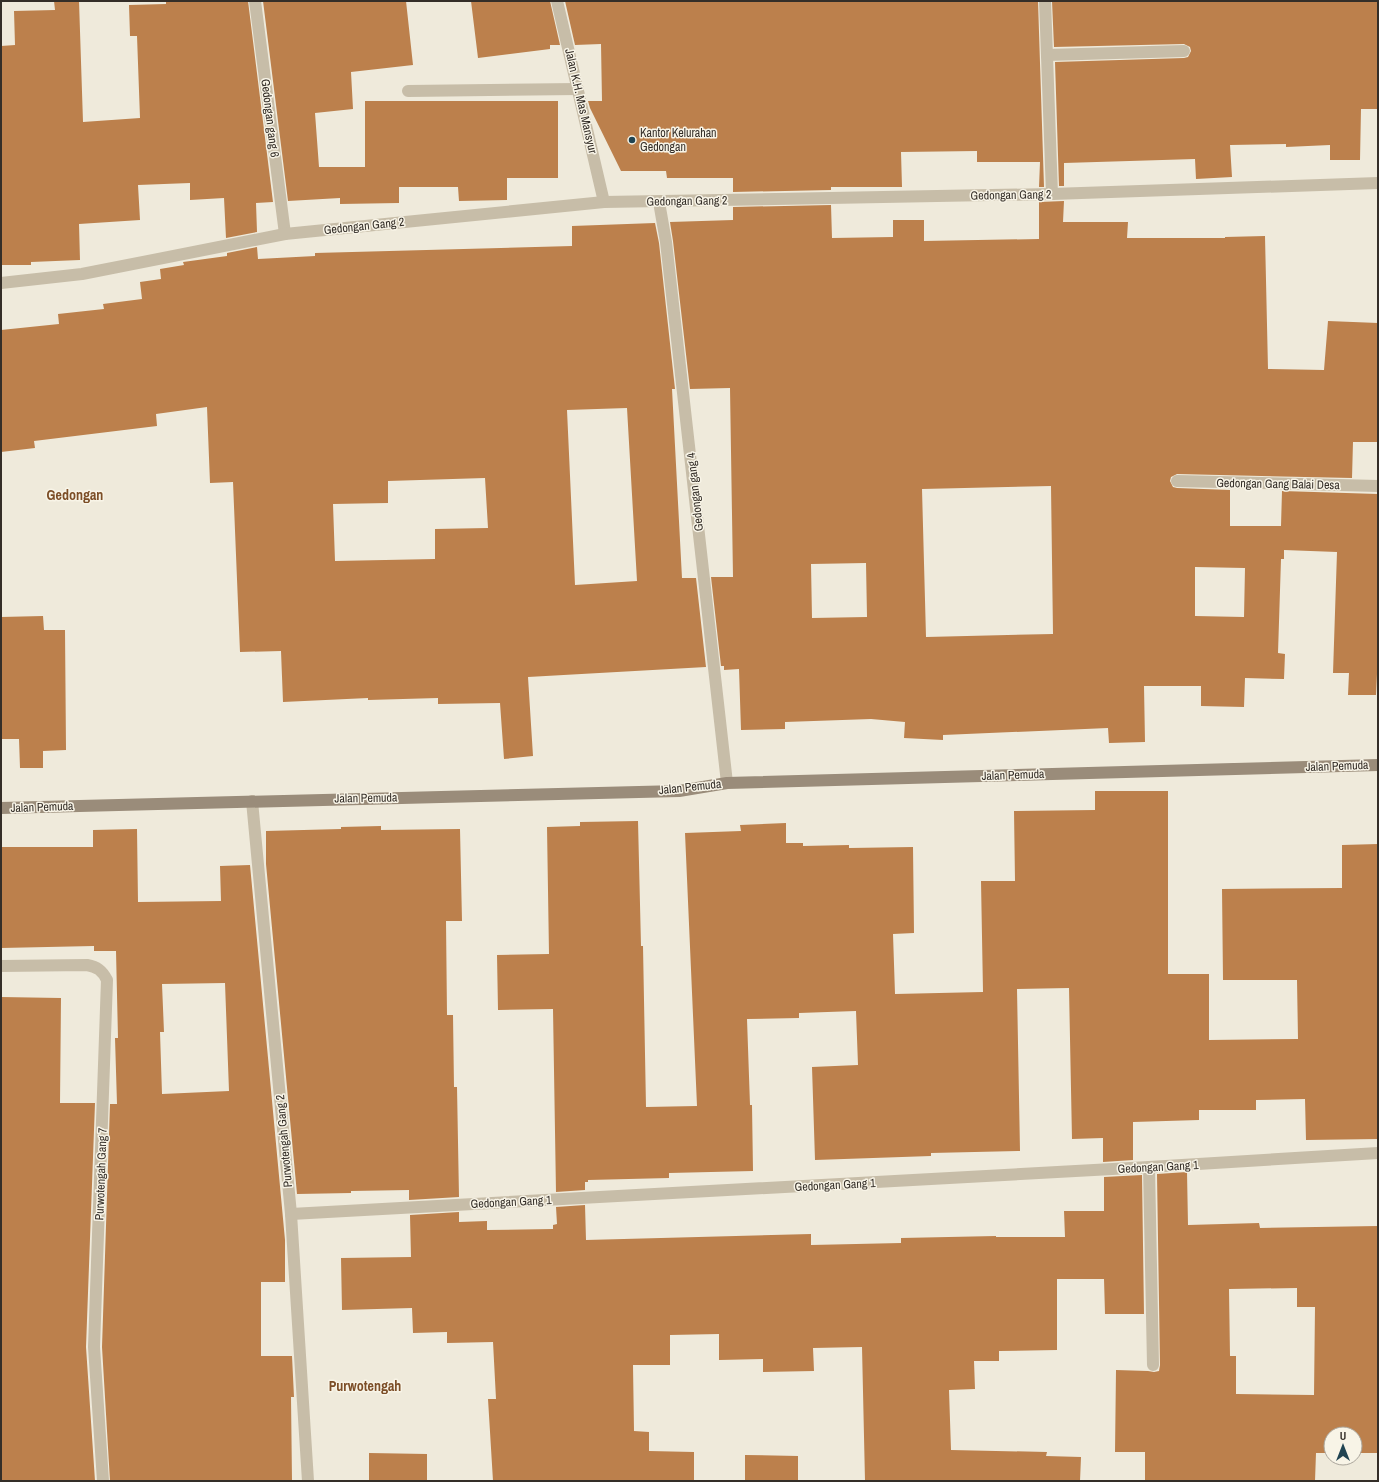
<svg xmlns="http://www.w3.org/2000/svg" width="1379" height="1482" viewBox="0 0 1379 1482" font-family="'Archivo Narrow',sans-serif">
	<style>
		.building { fill: #bc804c; fill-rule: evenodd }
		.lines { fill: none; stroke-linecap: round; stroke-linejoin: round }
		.street { stroke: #c7bda8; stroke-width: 12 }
		.secondary { stroke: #9a8c7a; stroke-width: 12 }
		.poi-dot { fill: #214452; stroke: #f8f4e7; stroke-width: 1.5 }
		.labels { text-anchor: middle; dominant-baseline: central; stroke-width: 3; stroke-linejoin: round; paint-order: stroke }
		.street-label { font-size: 12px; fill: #342e28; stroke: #f8f4e7 }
		.poi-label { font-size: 12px; fill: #342e28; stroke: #f8f4e7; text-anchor: start }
		.quarter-label { font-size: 14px; font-weight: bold; fill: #7c4e27; stroke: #f8f4e7 }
	</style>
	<rect width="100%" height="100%" fill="#efeadb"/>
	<g class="building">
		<polygon points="54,1 79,1 83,122 140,118 137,36 130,36 129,5 166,4 166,1 248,1 273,202 256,203 257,232 226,238 224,198 190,200 190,183 138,185 140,220 79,224 80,260 31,262 31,265 2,265 1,46 15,45 14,11 55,10"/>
		<polygon points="263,1 406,1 413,65 351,72 353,109 315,113 319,167 365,167 365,101 558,101 558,178 507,178 507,200 459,201 458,187 399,187 399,203 340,204 340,198 288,201"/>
		<polygon points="471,1 550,1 560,45 550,45 550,49 478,58"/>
		<polygon points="565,1 1038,1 1044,187 1039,187 1040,162 977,162 977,151 901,152 902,187 831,187 831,190 733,192 733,178 667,178 666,171 621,171 590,108 588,101 602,101 601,44 575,45"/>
		<polygon points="1052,1 1378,1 1378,109 1361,109 1360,160 1330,160 1330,145 1286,147 1286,144 1230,145 1232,177 1196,179 1195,159 1064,163 1064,186 1059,186 1055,62 1184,58 1188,57 1191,51 1190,47 1184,44 1054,47"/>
		<path d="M1064 201 1063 222H1128L1127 238H1225V237L1265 236 1268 369 1324 370 1328 321 1378 323V442H1353L1352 478 1177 474 1171 477 1170 481 1173 487 1177 488 1230 490V526H1281L1282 491 1378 494V674H1377L1376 695H1348L1349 673H1333L1337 552 1284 550V559H1281L1278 653 1285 654 1284 679 1245 678 1244 707 1201 706V686H1144L1145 742 1109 743 1108 728 943 735V740L904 738 905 722 871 719 785 722V729L741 730 739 669 724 670V666H721L711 577H733L730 388 690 389 673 241 670 222 733 220V207L831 205 832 238 893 237V220H924V241L1039 239V202ZM1051 486 1053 634 926 637 922 489ZM866 563 867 617 812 618 811 564ZM1195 567 1245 568 1244 617 1195 616Z"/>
		<path d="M655 223 659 243 675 389H672L682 578H696L706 667 528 677 533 756 504 759 500 703 438 704V698L368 700V698L283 702 281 651 240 652 233 482 210 483 207 407 156 414 157 426 34 441 35 448 1 452V330L59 324 58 314 104 309 103 304 142 299 140 282 161 279 160 269 184 265 183 262 227 256V253L257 247 258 259 315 256V253L572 246V226ZM627 408 637 581 575 585 567 410ZM485 478 488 528 435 529V559L335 561 333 504 388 503V481Z"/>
		<polygon points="43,616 44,630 65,630 66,750 43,751 43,768 20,768 19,739 1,739 1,617"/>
		<polygon points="1095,791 1168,791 1168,974 1209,974 1209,1040 1298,1039 1297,980 1223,980 1222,889 1342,888 1342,845 1378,844 1378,1139 1306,1140 1305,1099 1256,1100 1256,1110 1199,1110 1199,1120 1133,1122 1133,1160 1103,1162 1103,1138 1072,1139 1069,988 1017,989 1020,1151 931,1153 931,1156 815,1160 812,1067 858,1065 856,1011 799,1013 799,1018 747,1019 750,1105 752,1105 753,1171 669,1173 669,1178 588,1180 588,1182 585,1182 585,1190 556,1192 553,1009 498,1010 497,955 549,954 547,827 580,826 580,822 638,821 641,946 643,946 646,1107 697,1106 685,833 741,831 740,825 786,823 786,843 803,843 803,846 849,845 849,848 913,847 914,933 893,934 895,994 983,992 981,881 1015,881 1014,811 1095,810"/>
		<polygon points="381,826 381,830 460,829 462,921 446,921 447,1015 453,1015 454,1087 457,1087 459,1197 409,1200 409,1190 351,1191 351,1193 297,1194 266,864 266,831 341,829 341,827"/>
		<path d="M137 829 138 902 221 901 220 866 250 865 285 1240V1282H261V1356H292L294 1397H291L292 1481H110L102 1347 110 1104H117L115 1038H118L116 951H94V946L1 948V847H93V830ZM225 983 229 1091 162 1094 160 1032H164L162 984Z"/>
		<polygon points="1,997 61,998 60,1103 95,1103 86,1347 95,1481 1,1481"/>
		<path d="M1187 1172 1188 1225 1259 1223 1260 1228 1378 1226V1453H1355V1434H1331V1453H1316L1315 1481H1145V1452H1115L1116 1370 1148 1371 1154 1372 1159 1371 1160 1365 1157 1174ZM1297 1288V1307H1315L1314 1395 1236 1394V1356H1230L1229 1289Z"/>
		<polygon points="1142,1175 1144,1314 1105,1314 1104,1279 1057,1279 1057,1350 999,1351 999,1361 974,1361 975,1389 949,1390 951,1450 1047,1452 1046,1456 1081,1457 1080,1481 865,1481 862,1347 813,1348 814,1371 763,1372 763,1359 719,1360 719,1334 670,1335 670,1365 633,1365 634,1431 649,1432 649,1451 694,1452 694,1481 493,1481 488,1399 496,1399 493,1342 447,1343 447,1332 413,1333 412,1308 342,1310 341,1258 411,1257 410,1215 459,1212 459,1222 487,1221 487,1230 553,1229 553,1225 557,1224 556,1207 585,1205 586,1240 811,1234 811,1245 901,1243 901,1238 996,1236 996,1237 1065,1237 1064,1211 1104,1211 1104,1177"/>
		<polygon points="369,1453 427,1454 427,1481 369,1481"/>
		<polygon points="745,1455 798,1456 798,1481 745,1481"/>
	</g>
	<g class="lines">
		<g class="street">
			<polyline points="255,1 285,234"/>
			<polyline points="557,1 604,202"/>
			<polyline points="1045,1 1052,194"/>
			<polyline points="1047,55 1184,51"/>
			<polyline points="408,91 578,89"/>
			<polyline points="659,202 666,242 727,783"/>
			<polyline points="1,283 82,274 285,234 604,202 1052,194 1378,183"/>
			<polyline points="1177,481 1378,486"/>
			<polyline points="252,801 291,1214 308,1481"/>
			<path d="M1 966 87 965C97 967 102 970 107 980L94 1347 103 1481"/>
			<polyline points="1149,1167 1153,1365"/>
			<polyline points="291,1214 1149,1167 1378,1153"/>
		</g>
		<polyline class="secondary" points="1,808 679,791 727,783 1378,765"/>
	</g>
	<circle class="poi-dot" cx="632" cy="140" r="4"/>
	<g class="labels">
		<g class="street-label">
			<text transform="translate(581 101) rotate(77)">Jalan K.H. Mas Mansyur</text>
			<text transform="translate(270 118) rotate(83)">Gedongan gang 6</text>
			<text transform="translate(1011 195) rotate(-1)">Gedongan Gang 2</text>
			<text transform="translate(687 201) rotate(-1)">Gedongan Gang 2</text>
			<text transform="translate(364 226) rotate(-6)">Gedongan Gang 2</text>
			<text transform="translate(1278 484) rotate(1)">Gedongan Gang Balai Desa</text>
			<text transform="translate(695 492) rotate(-96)">Gedongan gang 4</text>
			<text transform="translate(1337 766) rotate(-2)">Jalan Pemuda</text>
			<text transform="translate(1013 775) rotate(-2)">Jalan Pemuda</text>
			<text transform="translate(690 787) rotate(-6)">Jalan Pemuda</text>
			<text transform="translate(366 798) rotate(-1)">Jalan Pemuda</text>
			<text transform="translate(42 807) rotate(-2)">Jalan Pemuda</text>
			<text transform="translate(284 1141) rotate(-95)">Purwotengah Gang 2</text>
			<text transform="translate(1158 1167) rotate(-3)">Gedongan Gang 1</text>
			<text transform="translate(101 1174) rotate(-88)">Purwotengah Gang 7</text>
			<text transform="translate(835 1185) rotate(-3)">Gedongan Gang 1</text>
			<text transform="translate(511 1202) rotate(-3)">Gedongan Gang 1</text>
		</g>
		<g class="poi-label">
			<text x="640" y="133">Kantor Kelurahan<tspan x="640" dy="14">Gedongan</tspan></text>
		</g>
		<g class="quarter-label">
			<text x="75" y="495">Gedongan</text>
			<text x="365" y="1386">Purwotengah</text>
		</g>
	</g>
	<rect width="1379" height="1482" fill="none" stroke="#342e28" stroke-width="4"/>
	<g transform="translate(1343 1446)"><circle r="19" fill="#f8f4e7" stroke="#aaa59b"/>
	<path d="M0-3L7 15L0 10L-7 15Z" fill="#214452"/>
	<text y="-6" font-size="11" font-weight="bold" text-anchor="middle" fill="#342e28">U</text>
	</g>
</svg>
